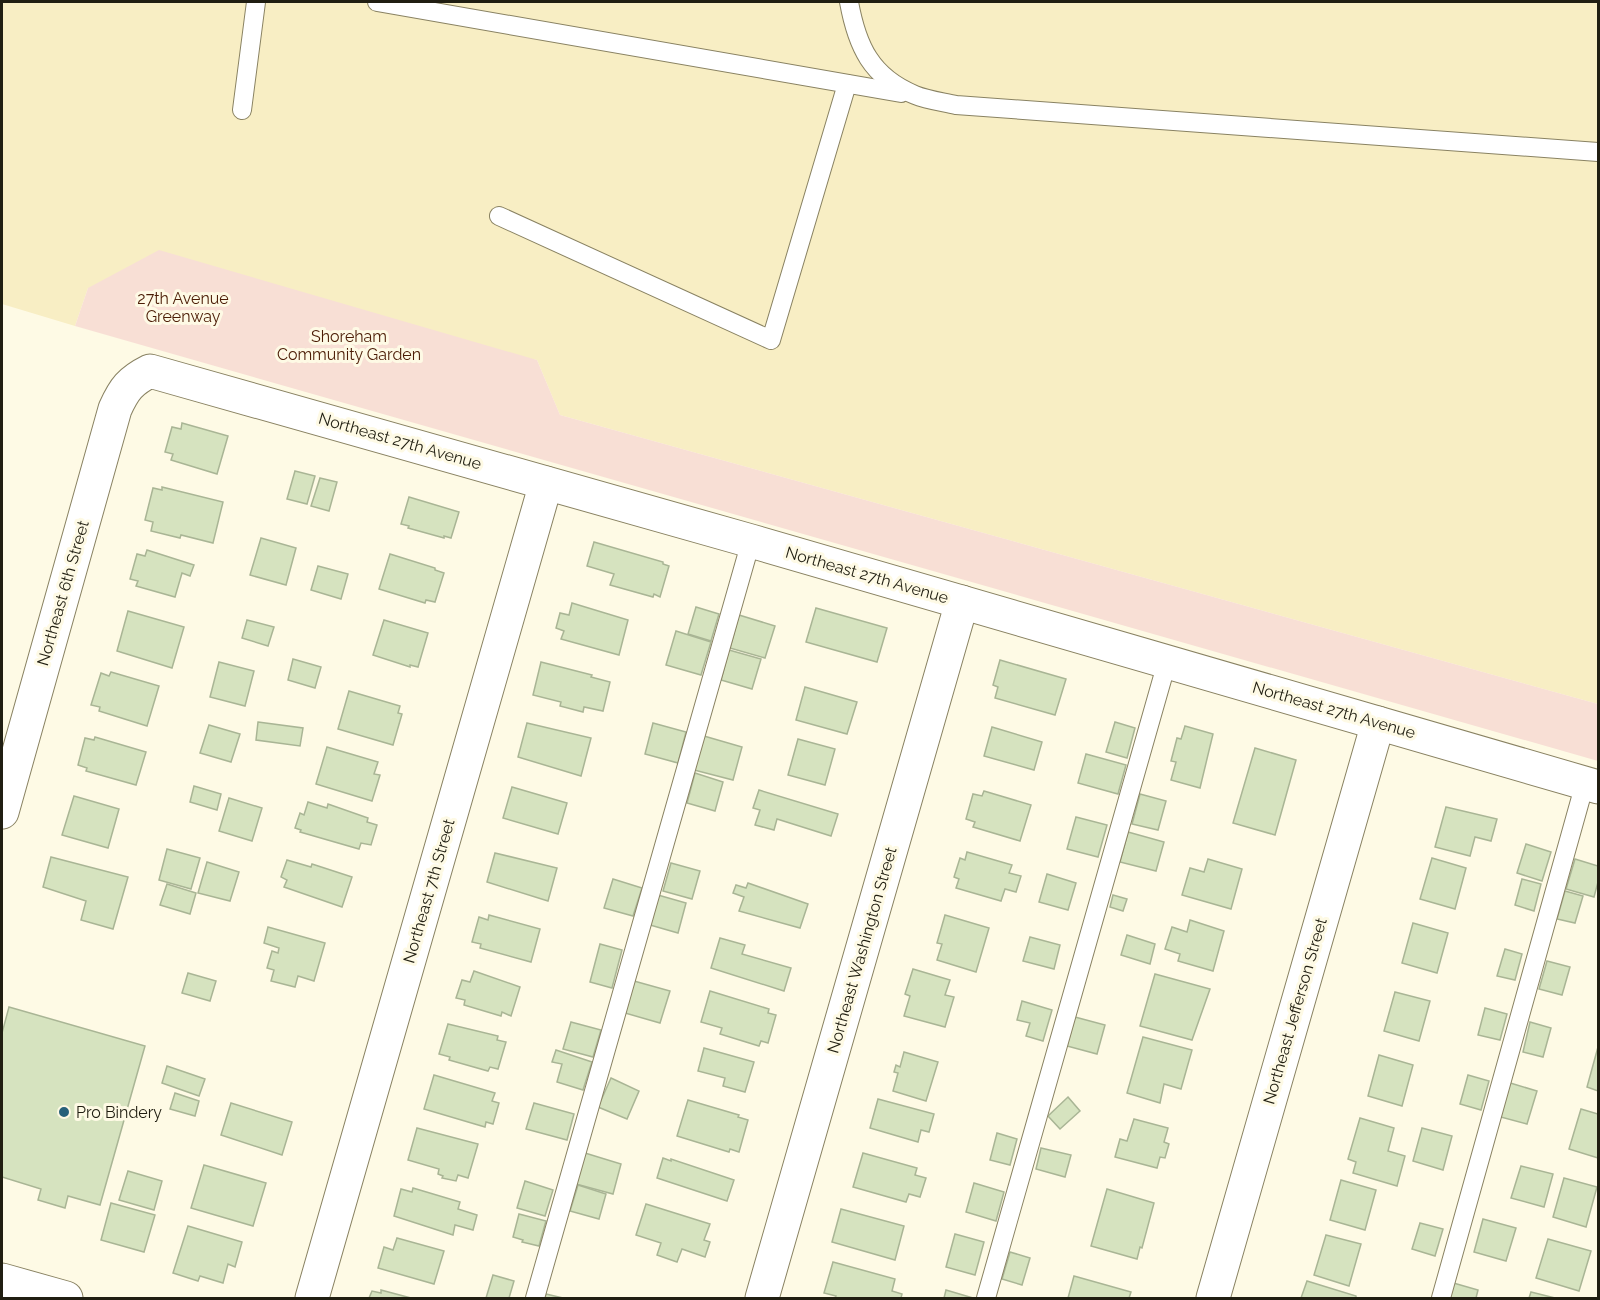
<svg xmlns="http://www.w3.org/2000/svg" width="1600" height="1300" viewBox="0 0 1600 1300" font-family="Raleway,sans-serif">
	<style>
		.built { fill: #f8eec4 }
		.green { fill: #f8dfd5 }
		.building { fill: #d6e3bf; stroke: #a9b595; stroke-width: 1.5 }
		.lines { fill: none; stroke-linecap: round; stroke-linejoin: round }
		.service-casing { stroke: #898262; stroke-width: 20 }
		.minor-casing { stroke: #898262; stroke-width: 35 }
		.service { stroke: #fff; stroke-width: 18 }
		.minor { stroke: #fff; stroke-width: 33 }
		.poi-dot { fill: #27617a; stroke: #fefae5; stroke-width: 2 }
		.labels { text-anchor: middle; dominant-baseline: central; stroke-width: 6; stroke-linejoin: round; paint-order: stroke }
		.park-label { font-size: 16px; fill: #4b1c05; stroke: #fefae5 }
		.street-label { font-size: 16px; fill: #201e11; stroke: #fefae5 }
		.poi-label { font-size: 16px; fill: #201e11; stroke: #fefae5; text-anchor: start }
	</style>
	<rect width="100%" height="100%" fill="#fefae5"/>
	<polygon class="built" points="2,2 1598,2 1598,704 560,415 537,360 88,288 75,326 2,304"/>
	<polygon class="green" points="159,250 537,360 560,415 1598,704 1598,761 75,326 88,288"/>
	<g class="building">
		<polygon points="182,423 228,436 217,474 171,460 173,454 165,452 172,427 181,429"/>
		<polygon points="295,471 315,476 307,504 287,499"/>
		<polygon points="320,478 337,482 329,511 311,506"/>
		<polygon points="162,487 223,502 213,543 181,535 180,538 151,531 153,522 145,520 153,488 162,490"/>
		<polygon points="409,497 459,512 451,538 444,536 444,538 408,528 409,526 401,524"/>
		<polygon points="261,538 296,548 286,585 250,575"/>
		<polygon points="594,542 663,562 663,564 669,566 660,597 654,594 653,597 610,585 614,574 587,566"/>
		<polygon points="147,550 194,565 190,576 182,573 175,597 136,586 138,581 130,579 137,554 145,556"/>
		<polygon points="390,554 435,568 435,570 444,573 435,602 426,600 425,603 379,589"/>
		<polygon points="318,566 348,574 341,599 311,590"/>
		<polygon points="572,603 628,620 619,655 561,639 564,631 556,628 560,613 569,615"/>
		<polygon points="696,607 719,614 711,641 688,634"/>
		<polygon points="816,608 887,628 877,662 806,642"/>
		<polygon points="128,611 184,627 172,668 117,651"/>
		<polygon points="739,615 775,626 765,658 730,648"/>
		<polygon points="247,620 274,627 268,646 242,638"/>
		<polygon points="384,620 428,633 418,667 410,665 410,667 373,655"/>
		<polygon points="676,631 711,642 701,675 666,665"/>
		<polygon points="729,650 761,659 752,689 721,680"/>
		<polygon points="293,659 321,667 315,688 288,680"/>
		<polygon points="1000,660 1066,679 1055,715 995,698 998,687 993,685"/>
		<polygon points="219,662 254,671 245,706 210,697"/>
		<polygon points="541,662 592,675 591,677 610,682 603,711 584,707 583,712 560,706 561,702 533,695"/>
		<polygon points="111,672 159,686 147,726 99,711 100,707 91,705 101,673 109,676"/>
		<polygon points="805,687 857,702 847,734 796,720"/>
		<polygon points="349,691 400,706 398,713 402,714 393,745 338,729"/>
		<polygon points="258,722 303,728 300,746 256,740"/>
		<polygon points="1115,722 1135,728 1127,758 1106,752"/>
		<polygon points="527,723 591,738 581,776 518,757"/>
		<polygon points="653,723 686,732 678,763 645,754"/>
		<polygon points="209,725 240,734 231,762 200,753"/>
		<polygon points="1185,726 1213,734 1200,788 1171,780 1176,762 1171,761 1177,738 1181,739"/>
		<polygon points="992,727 1042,742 1034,770 984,756"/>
		<polygon points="704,736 742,747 733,780 694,770"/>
		<polygon points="95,737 146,752 136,785 86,771 87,768 78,765 85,738 94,740"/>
		<polygon points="798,739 835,749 825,785 788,775"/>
		<polygon points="327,747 378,762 374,774 380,775 372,801 316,784"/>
		<polygon points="1255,748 1296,760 1275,835 1233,823"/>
		<polygon points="1086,754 1126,765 1118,794 1078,783"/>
		<polygon points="695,773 723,782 715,811 687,803"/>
		<polygon points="194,786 221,794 217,810 190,802"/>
		<polygon points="512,787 567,803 558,834 503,818"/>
		<polygon points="759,790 838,814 831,836 777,819 774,830 755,825 760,810 753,808"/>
		<polygon points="984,791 1031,805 1020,841 973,827 975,822 966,819 973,794 982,796"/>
		<polygon points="1140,794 1166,801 1158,830 1132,824"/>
		<polygon points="74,796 119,809 108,848 62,835"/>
		<polygon points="229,798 262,808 252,841 219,831"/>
		<polygon points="308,802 327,808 328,804 368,818 367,822 377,825 371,845 361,843 359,849 300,832 301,830 295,828 300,813 304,815"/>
		<polygon points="1446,807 1497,819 1491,841 1475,837 1470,856 1435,847"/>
		<polygon points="1076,817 1107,825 1098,857 1067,849"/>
		<polygon points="1128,832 1164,842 1156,871 1120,862"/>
		<polygon points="1526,844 1551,852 1542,881 1517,873"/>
		<polygon points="167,849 200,858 191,889 159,880"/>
		<polygon points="967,852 1012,865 1009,873 1021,876 1016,892 1005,889 1001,901 956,888 959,879 954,877 960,858 965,860"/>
		<polygon points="495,853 557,868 548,901 487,882"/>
		<polygon points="51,857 128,877 113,929 81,920 86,901 43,887"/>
		<polygon points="1432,858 1466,868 1455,909 1420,899"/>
		<polygon points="1208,859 1242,869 1231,909 1182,895 1190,868 1204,872"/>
		<polygon points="1575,859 1598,866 1598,882 1594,897 1566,889"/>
		<polygon points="287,860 311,867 312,864 352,877 342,907 284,887 287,880 281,877"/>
		<polygon points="207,862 239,872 230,901 198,893"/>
		<polygon points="671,863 700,871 692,899 663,891"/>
		<polygon points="1047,874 1076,883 1068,910 1039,902"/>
		<polygon points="613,879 642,888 633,916 604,908"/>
		<polygon points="1522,879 1541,884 1534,911 1515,905"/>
		<polygon points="748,883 808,904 800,928 739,911 744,897 733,893 736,885 746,888"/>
		<polygon points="167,884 196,893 190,914 160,905"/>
		<polygon points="1565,891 1583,896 1575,923 1557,919"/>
		<polygon points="658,895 686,903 678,933 650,925"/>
		<polygon points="1113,895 1127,899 1123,911 1110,907"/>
		<polygon points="489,915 540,929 531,962 480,948 481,944 472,942 479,917 488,920"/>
		<polygon points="945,915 989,928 976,972 937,960 942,944 937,943"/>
		<polygon points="1190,920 1224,931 1213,971 1178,961 1180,954 1165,949 1172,927 1187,932"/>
		<polygon points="1413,923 1448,933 1437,973 1402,963"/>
		<polygon points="268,927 325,943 314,981 298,976 295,987 271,981 274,970 267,968 272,951 278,953 279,948 264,943"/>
		<polygon points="1127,935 1155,944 1150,964 1121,955"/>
		<polygon points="1030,937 1060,945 1054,969 1023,961"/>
		<polygon points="720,938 745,945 742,954 791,968 784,991 711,968"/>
		<polygon points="600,944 622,950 612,988 590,982"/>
		<polygon points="1505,949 1522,954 1515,980 1497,976"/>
		<polygon points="1547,961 1570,967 1562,995 1539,989"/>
		<polygon points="913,969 950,980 945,995 954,997 945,1027 904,1016 910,996 905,994"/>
		<polygon points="474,971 520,987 511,1016 502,1012 501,1016 464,1005 465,1000 456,998 462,980 470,982"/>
		<polygon points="188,973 216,981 210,1001 182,993"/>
		<polygon points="1155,974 1210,989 1192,1040 1140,1026"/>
		<polygon points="634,981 670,991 660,1023 625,1013"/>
		<polygon points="710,991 769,1009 768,1013 776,1015 768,1043 761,1041 759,1046 720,1034 722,1028 701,1022"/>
		<polygon points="1395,992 1430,1001 1419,1041 1384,1031"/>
		<polygon points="1022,1001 1052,1010 1043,1041 1026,1036 1030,1023 1017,1020"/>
		<polygon points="9,1007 145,1046 100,1205 68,1196 65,1208 38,1200 41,1189 2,1177 2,1033"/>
		<polygon points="1485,1008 1507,1014 1500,1040 1478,1035"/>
		<polygon points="1075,1017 1105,1025 1097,1054 1067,1046"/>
		<polygon points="571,1022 601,1030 593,1057 563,1049"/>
		<polygon points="1530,1022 1551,1028 1543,1057 1523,1052"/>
		<polygon points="448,1024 498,1036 497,1040 506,1042 498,1069 490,1067 488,1071 449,1060 450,1057 439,1054"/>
		<polygon points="1143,1037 1192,1050 1181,1089 1164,1084 1160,1103 1127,1093"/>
		<polygon points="1598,1047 1598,1091 1587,1087"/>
		<polygon points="704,1048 754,1062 745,1092 723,1086 725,1078 698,1071"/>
		<polygon points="556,1050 592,1062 583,1090 557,1082 562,1064 552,1062"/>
		<polygon points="904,1052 938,1062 926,1101 893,1091 898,1073 894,1072 896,1065 900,1067"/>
		<polygon points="1379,1055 1413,1065 1402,1106 1368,1096"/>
		<polygon points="167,1066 205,1079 199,1096 162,1083"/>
		<polygon points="434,1075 495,1093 492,1101 499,1103 493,1124 486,1122 485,1127 424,1109"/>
		<polygon points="1468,1075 1489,1081 1481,1110 1460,1104"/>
		<polygon points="611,1078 639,1091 627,1119 598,1107"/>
		<polygon points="1507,1082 1537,1091 1527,1124 1497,1116"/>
		<polygon points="175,1093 199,1101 195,1116 170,1109"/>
		<polygon points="1068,1097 1080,1111 1060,1129 1048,1116"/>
		<polygon points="878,1099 934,1114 929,1132 921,1130 918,1142 870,1128"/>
		<polygon points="688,1100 739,1115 738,1117 748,1120 739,1152 730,1149 729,1152 677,1136"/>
		<polygon points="231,1103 292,1122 282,1155 221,1135"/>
		<polygon points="534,1103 574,1114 567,1140 526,1129"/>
		<polygon points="1581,1109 1598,1114 1598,1158 1569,1149"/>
		<polygon points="1360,1118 1394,1128 1388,1151 1405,1156 1397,1186 1353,1173 1356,1162 1348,1159"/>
		<polygon points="1134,1119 1168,1128 1164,1142 1169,1144 1165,1158 1160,1157 1157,1168 1115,1157 1120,1139 1127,1141"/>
		<polygon points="417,1128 478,1144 468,1178 458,1175 456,1181 442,1178 443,1176 438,1174 439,1169 408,1160"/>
		<polygon points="1422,1128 1452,1136 1443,1170 1413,1161"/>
		<polygon points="997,1133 1017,1139 1010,1165 990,1160"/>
		<polygon points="1041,1148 1071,1155 1065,1177 1036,1169"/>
		<polygon points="585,1153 621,1164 613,1194 576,1184"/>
		<polygon points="863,1153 917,1168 915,1175 926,1178 920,1197 909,1194 906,1202 853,1187"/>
		<polygon points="663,1158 671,1161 671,1159 734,1180 727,1201 657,1178"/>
		<polygon points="204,1165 266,1183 253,1226 191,1208"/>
		<polygon points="1521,1166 1553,1174 1544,1207 1511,1198"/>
		<polygon points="128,1171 162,1181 154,1210 119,1200"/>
		<polygon points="1564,1178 1597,1187 1586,1227 1553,1217"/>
		<polygon points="1341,1180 1376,1190 1365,1230 1330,1220"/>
		<polygon points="525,1181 553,1190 545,1216 517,1208"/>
		<polygon points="974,1183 1004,1192 996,1221 966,1212"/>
		<polygon points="578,1185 606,1194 599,1219 570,1211"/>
		<polygon points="413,1188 460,1202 458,1209 477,1215 473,1230 455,1225 453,1235 394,1216 401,1189 412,1192"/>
		<polygon points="1107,1189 1154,1203 1142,1248 1140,1247 1137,1259 1091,1246"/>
		<polygon points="111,1203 155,1215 144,1252 101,1240"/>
		<polygon points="646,1204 710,1224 704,1240 710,1242 705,1257 682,1249 677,1262 657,1255 661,1243 636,1235"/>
		<polygon points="841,1209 904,1226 895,1260 832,1242"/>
		<polygon points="519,1214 546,1221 539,1246 522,1242 523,1240 513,1237"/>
		<polygon points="1483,1219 1516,1228 1506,1261 1474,1252"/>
		<polygon points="1420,1223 1443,1229 1435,1256 1412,1249"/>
		<polygon points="188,1226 242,1242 235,1267 228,1264 223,1283 200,1276 198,1281 173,1273"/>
		<polygon points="955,1234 984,1242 975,1275 946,1267"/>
		<polygon points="1326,1235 1361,1244 1349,1286 1314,1275"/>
		<polygon points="397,1238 444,1251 434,1284 378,1268 384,1247 393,1250"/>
		<polygon points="1548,1239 1591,1251 1579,1291 1536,1278"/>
		<polygon points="1010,1252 1030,1258 1022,1285 1002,1279"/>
		<polygon points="833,1262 895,1279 892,1291 902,1294 901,1298 835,1298 836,1296 824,1293"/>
		<polygon points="493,1275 514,1281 509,1298 486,1298"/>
		<polygon points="1074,1276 1131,1292 1129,1298 1068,1298"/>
		<polygon points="1307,1281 1356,1296 1356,1298 1301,1298"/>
		<polygon points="1450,1282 1478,1290 1476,1298 1445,1298"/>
		<polygon points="381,1290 411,1298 369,1298 372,1291 381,1293"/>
		<polygon points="946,1290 973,1298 944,1298"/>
		<polygon points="1531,1292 1555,1298 1529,1298"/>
		<polygon points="546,1294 563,1298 545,1298"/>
	</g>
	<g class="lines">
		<g class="service-casing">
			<g id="service">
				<polyline points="377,2 901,93"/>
				<path d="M849 2C857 46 871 77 915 95 927 100 943 102 956 105L1598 152"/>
				<polyline points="242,110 256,2"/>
				<polyline points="499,216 771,340 847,84"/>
				<polyline points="535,1298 751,541"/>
				<polyline points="986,1298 1167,662"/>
				<polyline points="1441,1298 1585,783"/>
			</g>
		</g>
		<g class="minor-casing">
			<g id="minor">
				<path d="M2 812 115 409C124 389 130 381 150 371L751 541 1598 787"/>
				<polyline points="2,1280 66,1298"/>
				<polyline points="312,1298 546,483"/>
				<polyline points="762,1298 962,602"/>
				<polyline points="1213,1298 1378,723"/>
			</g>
		</g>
		<use href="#service" class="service"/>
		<use href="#minor" class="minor"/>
	</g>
	<circle class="poi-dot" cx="64" cy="1112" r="6"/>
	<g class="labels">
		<g class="park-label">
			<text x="183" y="298">27th Avenue<tspan x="183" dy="18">Greenway</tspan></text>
			<text x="349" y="336">Shoreham<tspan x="349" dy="18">Community Garden</tspan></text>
		</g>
		<g class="street-label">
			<text transform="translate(400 441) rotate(16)">Northeast 27th Avenue</text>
			<text transform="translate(867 575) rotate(16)">Northeast 27th Avenue</text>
			<text transform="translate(63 593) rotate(-74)">Northeast 6th Street</text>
			<text transform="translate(1334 710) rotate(16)">Northeast 27th Avenue</text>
			<text transform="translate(429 891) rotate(-74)">Northeast 7th Street</text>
			<text transform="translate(862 950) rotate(-74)">Northeast Washington Street</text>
			<text transform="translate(1295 1011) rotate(-74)">Northeast Jefferson Street</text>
		</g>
		<g class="poi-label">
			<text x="76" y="1112">Pro Bindery</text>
		</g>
	</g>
	<rect width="1600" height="1300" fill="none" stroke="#201e11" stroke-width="6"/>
</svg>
